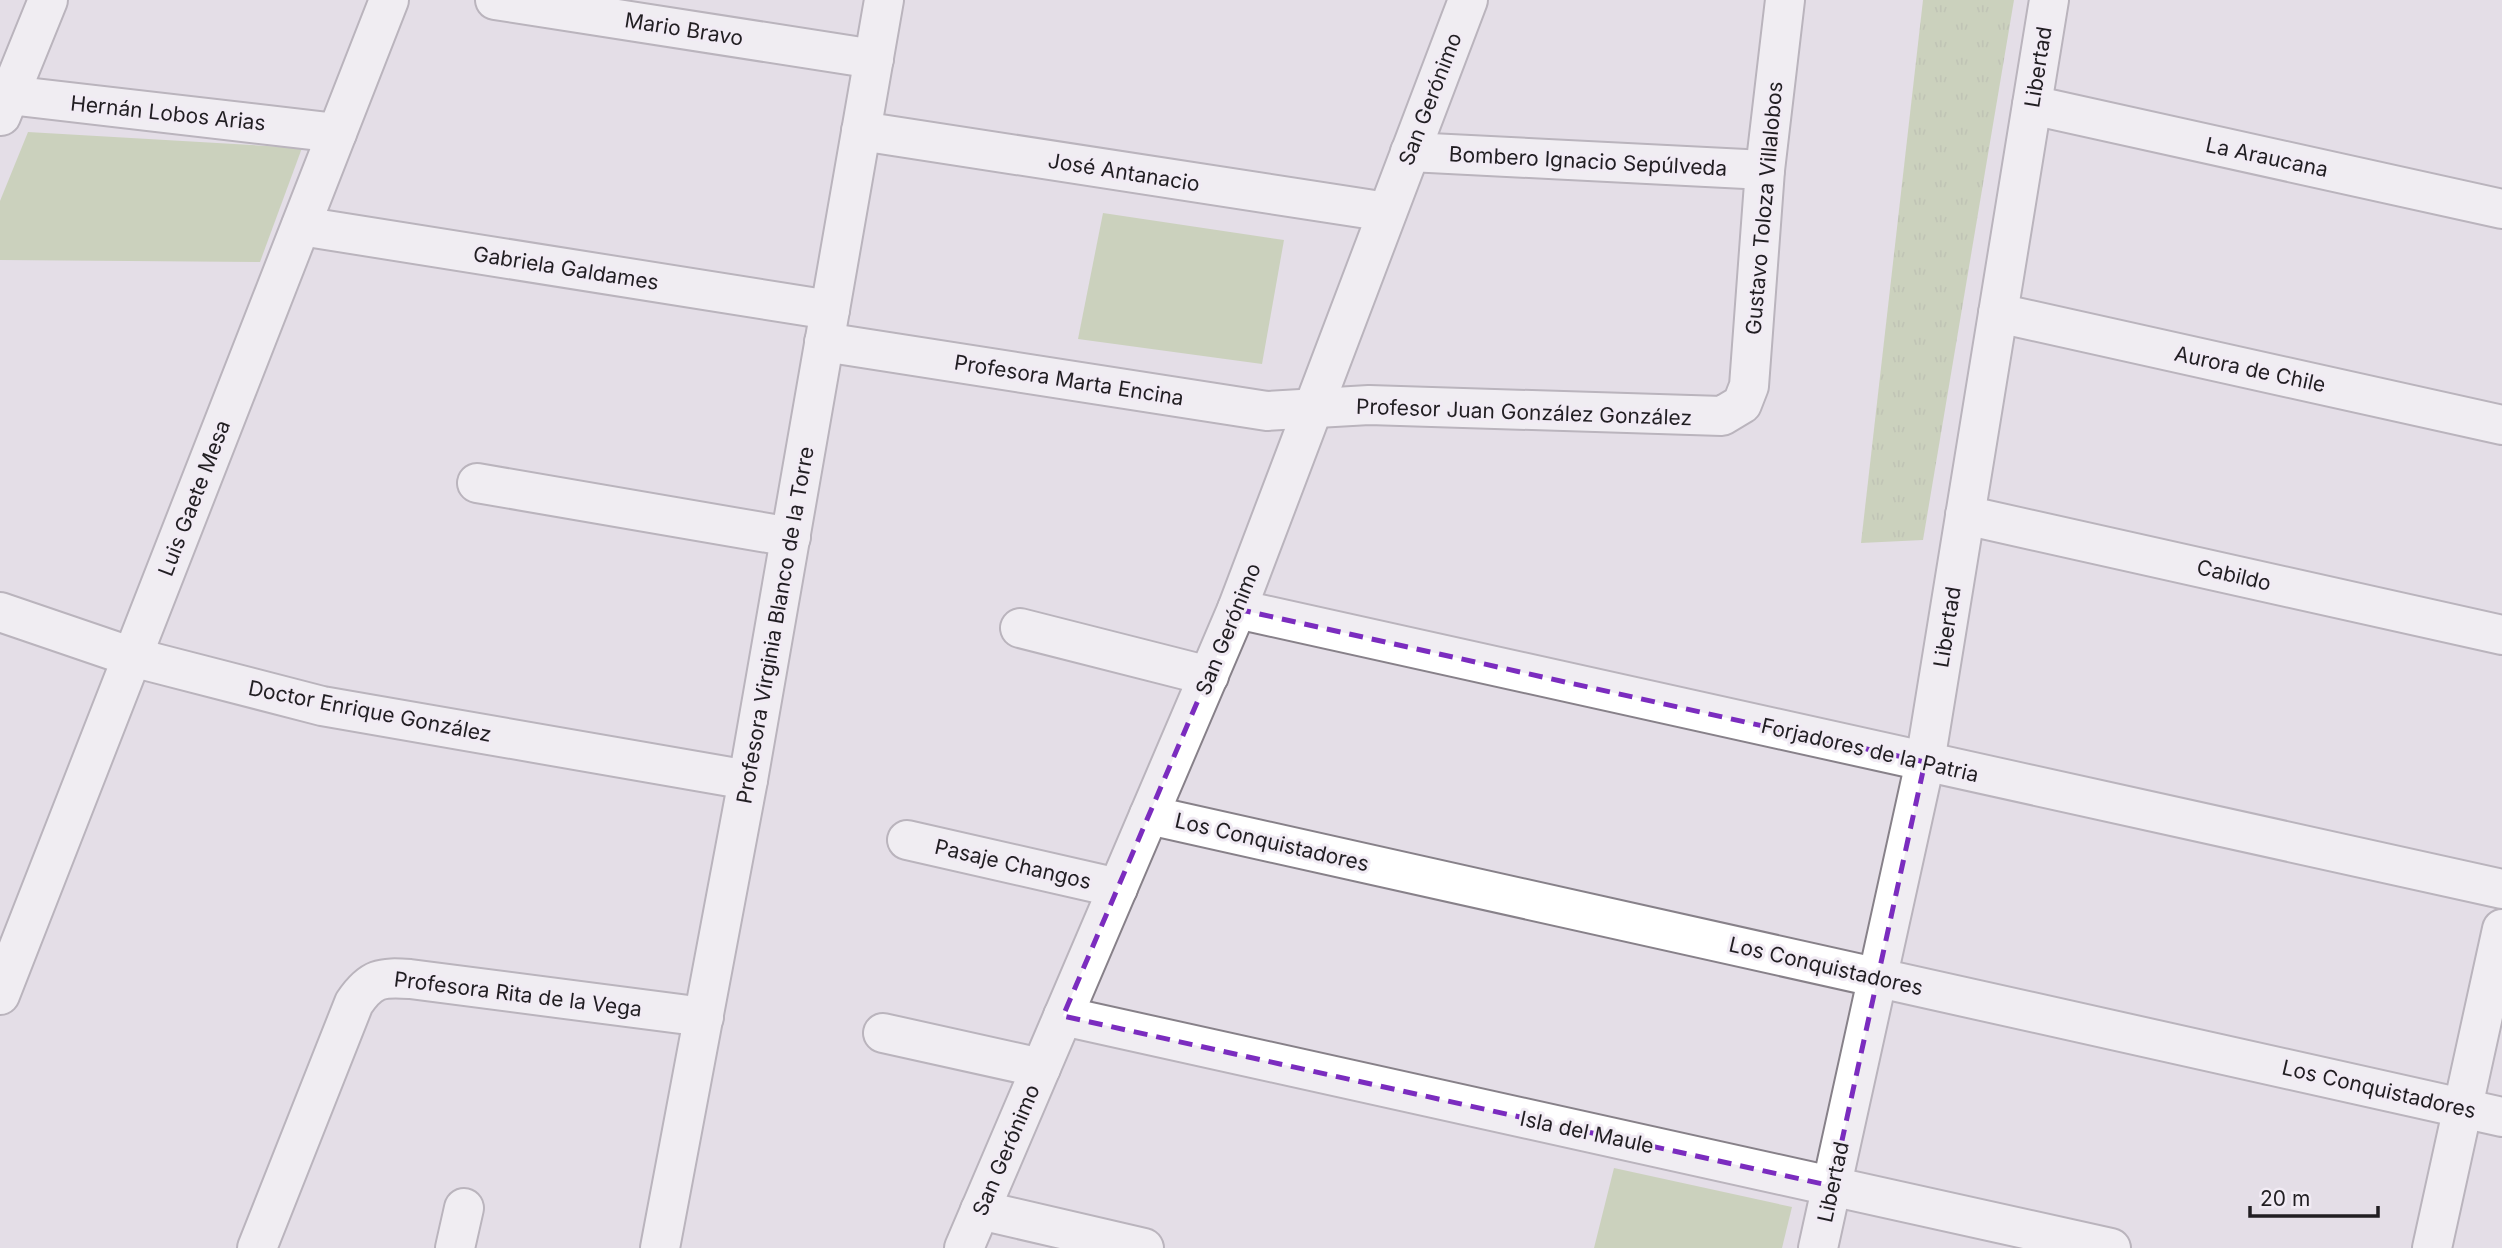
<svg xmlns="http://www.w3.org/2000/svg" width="2502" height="1248" viewBox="0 0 2502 1248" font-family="Inter,sans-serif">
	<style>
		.grass { fill: url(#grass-tufts) }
		.park { fill: #aec18b }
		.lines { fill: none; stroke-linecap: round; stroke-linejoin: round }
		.street-casing { stroke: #878189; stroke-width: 42 }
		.street { stroke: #fff; stroke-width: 38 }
		.marked { fill: none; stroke: #7b2cbf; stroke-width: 5; stroke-dasharray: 14 9; stroke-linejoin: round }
		.labels { text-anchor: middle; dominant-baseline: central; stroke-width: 6; stroke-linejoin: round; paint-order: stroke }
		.street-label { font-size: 21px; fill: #211e22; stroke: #f1ebf4 }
	</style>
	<defs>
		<pattern id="grass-tufts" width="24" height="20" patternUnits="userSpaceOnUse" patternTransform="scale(1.75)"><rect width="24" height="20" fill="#aec18b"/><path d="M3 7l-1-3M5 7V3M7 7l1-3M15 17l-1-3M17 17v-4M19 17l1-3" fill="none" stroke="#95a578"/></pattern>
	</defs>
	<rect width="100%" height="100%" fill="#e4dee7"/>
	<polygon class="grass" points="1923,0 2014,0 1923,540 1861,543"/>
	<g class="park">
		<polygon points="28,132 302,148 260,262 0,260 0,201"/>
		<polygon points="1103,213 1284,240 1262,364 1078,339"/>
		<polygon points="1614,1168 1792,1207 1782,1248 1594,1248"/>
	</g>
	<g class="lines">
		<g class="street-casing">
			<g id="street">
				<polyline points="495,0 874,59"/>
				<polyline points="0,91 9,95 337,133"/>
				<polyline points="2032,105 2502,209"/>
				<polyline points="1,116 48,0"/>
				<polyline points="861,131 1387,212"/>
				<polyline points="1410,152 1765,170"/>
				<polyline points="301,226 830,310"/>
				<polyline points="1998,313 2502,425"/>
				<polyline points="824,342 1267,411 1369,405 1722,416 1742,404 1749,386 1765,170 1785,0"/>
				<polyline points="477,483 791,537"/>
				<polyline points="1965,515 2502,635"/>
				<polyline points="1237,609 2502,889"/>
				<polyline points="0,612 132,657 322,706 748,780"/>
				<polyline points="1020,628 1209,676"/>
				<polyline points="1149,815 2502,1117"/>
				<polyline points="907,840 1118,888"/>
				<polyline points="0,995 389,0"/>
				<polyline points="1063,1016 2111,1248"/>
				<polyline points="883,1033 1041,1068"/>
				<polyline points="980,1210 1144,1248"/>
				<path d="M257 1248 354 1003C371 978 381 977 410 979L704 1017"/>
				<polyline points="455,1248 464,1208"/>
				<polyline points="660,1248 748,780 884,0"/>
				<polyline points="964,1248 1237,609 1468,0"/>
				<polyline points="1818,1248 1925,762 2049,0"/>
				<polyline points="2432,1248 2502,929"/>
			</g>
		</g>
		<use href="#street" class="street"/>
	</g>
	<path d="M0 0H2502V1248H0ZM1237 609 1925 762 1832 1186 1063 1016Z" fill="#e4dee7" fill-opacity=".55" fill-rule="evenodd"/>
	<path class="marked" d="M1237 609 1925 762 1832 1186 1063 1016Z"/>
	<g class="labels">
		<g class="street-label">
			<text transform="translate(684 29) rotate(9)">Mario Bravo</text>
			<text transform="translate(2038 67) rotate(-81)">Libertad</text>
			<text transform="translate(1430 99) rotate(-69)">San Gerónimo</text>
			<text transform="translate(168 113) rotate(6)">Hernán Lobos Arias</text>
			<text transform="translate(2267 157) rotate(12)">La Araucana</text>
			<text transform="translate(1588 161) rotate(3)">Bombero Ignacio Sepúlveda</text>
			<text transform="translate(1124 172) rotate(9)">José Antanacio</text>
			<text transform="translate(1764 208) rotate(-85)">Gustavo Toloza Villalobos</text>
			<text transform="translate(566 268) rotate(9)">Gabriela Galdames</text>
			<text transform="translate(2250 369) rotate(12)">Aurora de Chile</text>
			<text transform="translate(1069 380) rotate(9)">Profesora Marta Encina</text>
			<text transform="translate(1524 412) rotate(2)">Profesor Juan González González</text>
			<text transform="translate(194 498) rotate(-69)">Luis Gaete Mesa</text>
			<text transform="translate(2234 575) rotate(13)">Cabildo</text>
			<text transform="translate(775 625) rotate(-80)">Profesora Virginia Blanco de la Torre</text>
			<text transform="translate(1947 627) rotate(-81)">Libertad</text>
			<text transform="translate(1228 629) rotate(-68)">San Gerónimo</text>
			<text transform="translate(370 711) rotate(11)">Doctor Enrique González</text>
			<text transform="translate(1870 750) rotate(13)">Forjadores de la Patria</text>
			<text transform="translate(1272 842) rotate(13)">Los Conquistadores</text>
			<text transform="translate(1013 864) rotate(13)">Pasaje Changos</text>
			<text transform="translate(1826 966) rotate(13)">Los Conquistadores</text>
			<text transform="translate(518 994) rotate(7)">Profesora Rita de la Vega</text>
			<text transform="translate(2379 1089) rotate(13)">Los Conquistadores</text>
			<text transform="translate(1587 1132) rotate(12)">Isla del Maule</text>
			<text transform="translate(1006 1150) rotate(-67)">San Gerónimo</text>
			<text transform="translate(1833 1182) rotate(-78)">Libertad</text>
		</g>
	</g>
	<path d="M2250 1206v10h128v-10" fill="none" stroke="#211e22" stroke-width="3.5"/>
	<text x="2260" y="1206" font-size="21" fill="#211e22" stroke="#f1ebf4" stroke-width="5" paint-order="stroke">20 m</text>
</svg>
